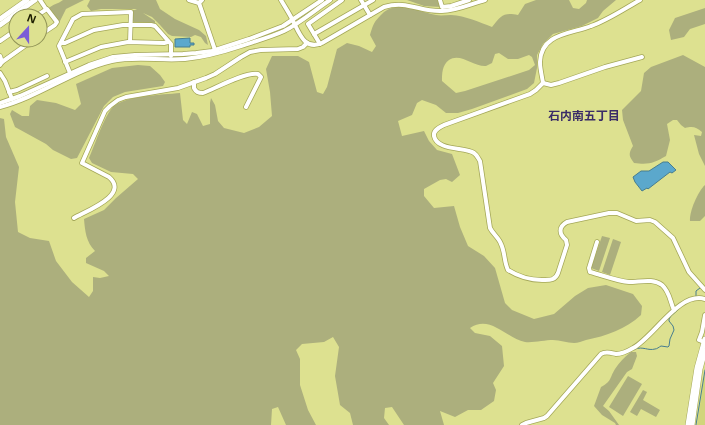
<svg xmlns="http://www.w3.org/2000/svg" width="705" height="425" viewBox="0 0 705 425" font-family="'Noto Sans','Noto Sans JP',sans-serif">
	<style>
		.built { fill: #d1d57b }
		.green { fill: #acaf7d; fill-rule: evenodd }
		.water { fill: #5ba8cc; stroke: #487e8f }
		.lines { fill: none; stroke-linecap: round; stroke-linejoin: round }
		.stream { stroke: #487e8f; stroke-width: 1 }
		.minor-casing { stroke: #a4a758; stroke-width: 5.5 }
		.major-casing { stroke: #a4a758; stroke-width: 6 }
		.minor { stroke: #fff; stroke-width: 4 }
		.major { stroke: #fff; stroke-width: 5 }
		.labels { text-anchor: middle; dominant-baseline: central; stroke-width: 4; stroke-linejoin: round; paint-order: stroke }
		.neighbourhood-label { font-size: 12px; font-weight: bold; fill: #3a2c67; stroke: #dde190 }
	</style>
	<rect width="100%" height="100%" fill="#dde190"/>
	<polygon class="built" points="705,372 705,425 697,425 703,385"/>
	<g class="green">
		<path d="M63 0H84L66 9 59 23 49 8C53 4 58 4 63 0Z"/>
		<polygon points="90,0 156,0 160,9 175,19 199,30 206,36 208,45 205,43 201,37 195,35 191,37 172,36 168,34 160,25 152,17 143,13 155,21 155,23 134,22 132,21 133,11 133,10 137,10 135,9 101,9 91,11 87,6"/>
		<polygon points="407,0 439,0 440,7 424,6"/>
		<path d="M536 0H569L573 8 579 9 586 3 587 0H616L603 11 598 18 582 26 553 34 543 44 537 55V68L534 83 527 89 472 109 458 113H446L436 105 422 100 417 103 412 115 398 121 402 136 424 131 429 141 437 150 452 154 460 175 452 182 446 179 440 180 424 189V196L434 208 454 206 460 227 468 246 484 256 495 268 505 303 512 310 534 319 554 314 575 296 588 288 606 285 633 294 642 306 641 315C626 329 606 336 586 340 582 341 578 343 574 343 567 343 560 340 553 340 545 340 533 343 525 342 506 338 490 314 470 328L475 333 490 336 502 346 504 366 493 383 496 390 494 401 481 410H468L455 417 440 411 444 425H404L392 407 385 408 384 418 389 425H353L350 413 340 405 335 376 339 347 333 337 324 342 302 344 296 350 300 359V385L308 410 316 425H286L278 407 272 409 271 425H0V118L4 119 6 137 19 167 15 202 18 232 30 238 49 241 56 261 72 282 89 297 93 291V277L100 278 109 276 104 271 86 263V258L95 251C86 242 85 231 84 219L104 210 116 198 138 179 133 174 111 172 92 163 89 158C95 145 104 116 113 107 126 95 162 95 180 93L183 120 187 124 192 112 197 114 203 126 210 124V103L211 98 215 105 218 121 224 128 244 133 259 127 272 116 270 92 266 69 272 56H298L309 62 317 92 323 94 327 87 337 49 347 43 359 46 372 52 376 46 370 35C374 22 374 22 384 12 400 0 418 12 436 15 441 16 446 15 451 15 466 16 479 22 492 27 501 16 503 12 518 15L525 4ZM499 53 508 59H518L529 55 532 57 535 65 529 70 465 91 456 93 442 81C442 74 442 65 449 60 460 52 474 67 486 66 488 65 490 64 492 63L495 54Z"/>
		<polygon points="705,8 705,24 690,29 684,37 671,40 669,30 675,18"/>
		<path d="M683 55 705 67V166L699 154 694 135 701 136 702 132C696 127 693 126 685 128L681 125 677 120H673L667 124 670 140 666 156C654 163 649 165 634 163 629 156 628 154 633 146L623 120 622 110 641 91 644 73 651 67Z"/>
		<polygon points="138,65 150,66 160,75 165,82 163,86 125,92 113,97 104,106 77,158 71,159 53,150 46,144 15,127 10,114 12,110 22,116 29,116 30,106 37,100 56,103 75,110 81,104 76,84 112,68"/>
		<path d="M705 185V216L700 221H690C689 212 698 191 705 185Z"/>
		<polygon points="602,236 610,238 599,271 591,268"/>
		<polygon points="613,239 621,242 610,275 602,272"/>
		<path d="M631 352H636L637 356 632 369 627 372 603 406 609 411 619 425H616L615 423 602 415 594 406 601 387C612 381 609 379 615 369 619 363 624 357 631 352Z"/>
		<polygon points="628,376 642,384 623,416 609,407"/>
		<polygon points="643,390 647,392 643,400 660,410 656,417 641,409 637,416 630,412"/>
	</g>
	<g class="water">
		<polygon points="190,38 190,43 194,43 194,45 190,45 190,47 175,47 175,39"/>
		<polygon points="663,162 668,162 676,170 672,173 670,172 648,189 647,188 642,191 635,182 633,177 641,171 649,171"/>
	</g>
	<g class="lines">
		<g class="stream">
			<polyline points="696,296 696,291 700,288"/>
			<path d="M635 349C643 346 648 351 655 349 657 349 659 347 661 346L668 347 669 346 670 339 674 330 673 326 669 321V319L671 316 680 308"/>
			<polyline points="696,425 705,370"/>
		</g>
		<g class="minor-casing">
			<g id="minor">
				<polyline points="40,0 46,9"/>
				<polyline points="189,0 199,3"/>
				<polyline points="202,0 199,3 215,50"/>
				<path d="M281 0C285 7 289 13 292 19 299 32 304 51 322 43L384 7C408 0 419 12 442 11 456 11 471 4 485 0"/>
				<polyline points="361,0 370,15"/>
				<polyline points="440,0 442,7 451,6 469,0"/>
				<polyline points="36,16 47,9 57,22 55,25 40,35"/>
				<polyline points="314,34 373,0"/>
				<polyline points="0,41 16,30"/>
				<polyline points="61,43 65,43 94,30 123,25 151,25 155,26 171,44 171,56"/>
				<polyline points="320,44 308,24 342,0"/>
				<polyline points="0,56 2,62 0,65"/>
				<polyline points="2,62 33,40"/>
				<polyline points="65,62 101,47 128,42 164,43 168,42"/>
				<polyline points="0,73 5,81 12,99"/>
				<polyline points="70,73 59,46 73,19 82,14 131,12 130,42"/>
				<path d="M194 82V88C196 92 198 93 203 93 216 88 245 72 258 74L261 77 246 107"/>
				<path d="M543 83 536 90 530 94 444 125C440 127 433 130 434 136 437 151 465 147 474 153 477 155 478 158 480 161L490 228C493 234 499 238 501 244 505 252 504 262 508 270 519 277 529 280 542 280 549 280 555 281 558 273L567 245 566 240C559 234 558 227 567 222L609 213H617L636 221 650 220 655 222 673 238 689 272 705 290"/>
				<path d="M543 83C542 76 540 69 540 62 541 33 571 34 591 26 608 20 624 9 640 0"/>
				<polyline points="543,83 551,85 559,83 605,67 642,57"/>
				<polyline points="9,92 17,90 47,76"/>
				<polyline points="0,103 20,96 89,65 113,57 135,55 183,54 196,53 212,51 249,39 283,26 322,0"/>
				<path d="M0 107C39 97 73 70 112 61 136 56 161 61 185 59 205 57 223 52 241 46 256 41 271 37 284 31 300 23 315 10 330 0"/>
				<path d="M74 218C86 211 130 195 109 177L82 163 105 111 110 106 118 100 126 97 178 88 206 78 215 74 241 57 250 52 261 50 298 49 303 47 307 43"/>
				<path d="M597 242 589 268 590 272C602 275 617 281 629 282 640 282 653 278 662 285 670 292 670 302 674 310"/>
				<polyline points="704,342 699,340 702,332 705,315"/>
				<path d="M522 425 526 423 544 418 547 416 601 354C606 351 611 353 616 354 622 354 628 351 633 348 654 337 679 291 705 299"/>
			</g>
		</g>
		<g class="major-casing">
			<g id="major">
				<polyline points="0,19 27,0"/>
				<polyline points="0,25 35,0"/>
				<polyline points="688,425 697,368 705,339"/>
				<polyline points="692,425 700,369 705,351"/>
			</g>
		</g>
		<use href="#minor" class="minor"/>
		<use href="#major" class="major"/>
	</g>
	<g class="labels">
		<g class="neighbourhood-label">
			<text x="584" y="115">石内南五丁目</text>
		</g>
	</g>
	<g transform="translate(28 28) rotate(21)"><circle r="19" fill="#dde190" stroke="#909356"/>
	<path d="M0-3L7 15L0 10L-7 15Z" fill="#7b5dd7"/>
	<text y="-6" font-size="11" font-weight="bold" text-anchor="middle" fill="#1c1d00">N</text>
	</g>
</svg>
